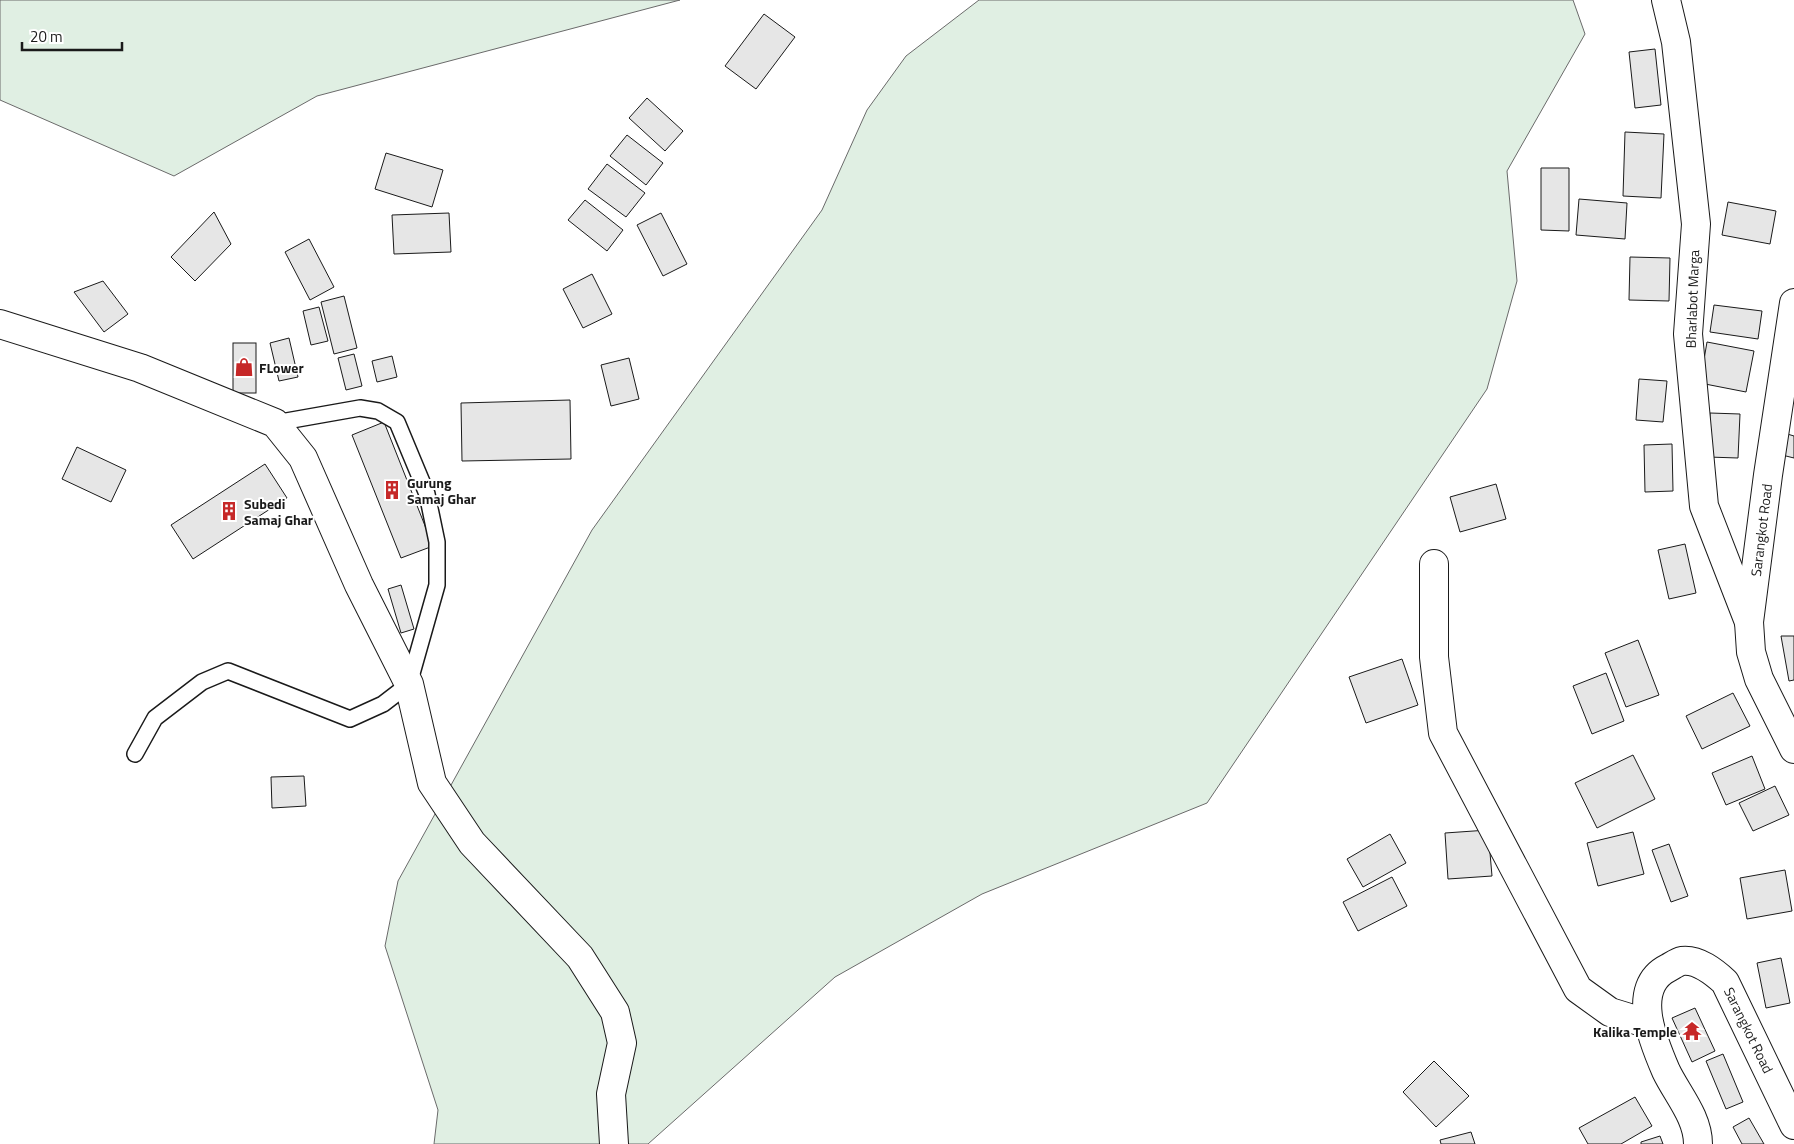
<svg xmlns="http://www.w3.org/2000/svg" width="1794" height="1144" viewBox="0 0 1794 1144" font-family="'Titillium Web',sans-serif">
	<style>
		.green { fill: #e0efe3; stroke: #6a6a6a }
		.building { fill: #e6e6e6; stroke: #1a1a1a }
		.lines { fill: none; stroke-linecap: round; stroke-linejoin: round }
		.service-casing { stroke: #1a1a1a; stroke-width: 18 }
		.minor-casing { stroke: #1a1a1a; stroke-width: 30 }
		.tertiary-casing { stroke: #1a1a1a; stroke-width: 30 }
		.service { stroke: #fff; stroke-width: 15 }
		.minor { stroke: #fff; stroke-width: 28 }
		.tertiary { stroke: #fff; stroke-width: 28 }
		.labels { text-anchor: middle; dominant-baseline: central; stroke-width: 4; stroke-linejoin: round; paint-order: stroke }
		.street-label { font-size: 14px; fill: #1a1a1a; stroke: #fff }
		.poi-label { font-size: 14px; font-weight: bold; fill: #1a1a1a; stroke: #fff; text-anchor: start }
	</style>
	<rect width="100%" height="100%" fill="#fff"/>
	<g class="green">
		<polygon points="0,0 680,0 317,96 174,176 0,100"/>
		<polygon points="979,0 1573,0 1585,34 1507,171 1517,281 1487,389 1207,803 982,894 835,977 648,1144 434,1144 438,1110 385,946 398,881 592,530 822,210 867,110 906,56"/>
	</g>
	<g class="building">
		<polygon points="764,14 795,37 756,89 725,66"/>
		<polygon points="1655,49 1661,105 1635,108 1629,52"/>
		<polygon points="647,98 683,131 665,151 629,118"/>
		<polygon points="1625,132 1664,134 1661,198 1623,196"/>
		<polygon points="627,135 663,163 646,185 610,156"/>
		<polygon points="386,153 443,170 432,207 375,189"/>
		<polygon points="607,164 645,193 626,217 588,189"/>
		<polygon points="1541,168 1569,168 1569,231 1541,230"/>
		<polygon points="1579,199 1627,203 1625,239 1576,235"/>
		<polygon points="585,200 623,230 607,251 568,220"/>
		<polygon points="1728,202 1776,211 1770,244 1722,235"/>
		<polygon points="214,212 231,244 195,281 171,257"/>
		<polygon points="449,213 451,252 394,254 392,215"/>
		<polygon points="661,213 687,264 663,276 637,225"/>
		<polygon points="309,239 334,287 310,300 285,252"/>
		<polygon points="1630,257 1670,258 1669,301 1629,300"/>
		<polygon points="592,274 612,314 583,328 563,289"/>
		<polygon points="103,281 128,314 104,332 74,292"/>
		<polygon points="344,296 357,348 334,354 321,302"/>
		<polygon points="1714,305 1762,311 1758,339 1710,332"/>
		<polygon points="319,307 328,341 311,345 303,311"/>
		<polygon points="289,338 298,377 279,381 270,343"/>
		<polygon points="1707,342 1754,351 1746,392 1700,383"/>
		<rect x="233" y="343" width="23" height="50"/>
		<polygon points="354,354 362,386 346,390 338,358"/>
		<polygon points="392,356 397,377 377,382 372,361"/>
		<polygon points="629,358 639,399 611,406 601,365"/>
		<polygon points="1639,379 1667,381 1663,422 1636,420"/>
		<polygon points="570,400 571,459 462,461 461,403"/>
		<polygon points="1710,413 1740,414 1738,458 1708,457"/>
		<polygon points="384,422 433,546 401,558 352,435"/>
		<polygon points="1784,433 1794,436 1794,458 1778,454"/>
		<polygon points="1672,444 1673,491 1645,492 1644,445"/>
		<polygon points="77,447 126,470 111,502 62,479"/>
		<polygon points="265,464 287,498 193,559 171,525"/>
		<polygon points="1496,484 1506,519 1460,532 1450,497"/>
		<polygon points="1685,544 1696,593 1669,599 1658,550"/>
		<polygon points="401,585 414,629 401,633 388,589"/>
		<polygon points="1781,636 1794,636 1794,680 1789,681"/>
		<polygon points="1638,640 1659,695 1626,707 1605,653"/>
		<polygon points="1402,659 1418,705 1366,723 1349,677"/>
		<polygon points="1606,673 1624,721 1592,734 1573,686"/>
		<polygon points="1733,693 1750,726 1702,749 1686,716"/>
		<polygon points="1633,755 1655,799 1597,828 1575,783"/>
		<polygon points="1752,756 1765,789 1726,805 1712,773"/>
		<polygon points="304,776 306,806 272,808 271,777"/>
		<polygon points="1775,786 1789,815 1753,831 1739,803"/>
		<polygon points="1488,830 1492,876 1448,879 1445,833"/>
		<polygon points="1633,832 1644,874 1598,886 1587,843"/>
		<polygon points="1390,834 1406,863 1363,887 1347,859"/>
		<polygon points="1669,844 1688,896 1671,902 1652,850"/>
		<polygon points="1785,870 1792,911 1747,919 1740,878"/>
		<polygon points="1392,877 1407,906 1358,931 1343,902"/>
		<polygon points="1781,958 1790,1003 1766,1008 1757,963"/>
		<polygon points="1695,1008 1715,1051 1692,1062 1672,1018"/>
		<polygon points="1723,1054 1743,1102 1726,1109 1706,1061"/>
		<polygon points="1434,1061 1469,1096 1436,1127 1403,1092"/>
		<polygon points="1635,1097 1652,1126 1621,1144 1588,1144 1579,1128"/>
		<polygon points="1749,1118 1764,1144 1742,1144 1733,1127"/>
		<polygon points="1471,1132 1475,1144 1441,1144 1440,1140"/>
		<polygon points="1660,1136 1663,1144 1641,1144 1641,1142"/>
	</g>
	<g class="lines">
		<g class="service-casing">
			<polyline id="service" points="135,754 155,718 202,682 228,671 350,719 383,704 409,684 437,585 437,542 427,494 397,422 378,411 360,408 275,423"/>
		</g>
		<g class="minor-casing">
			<g id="minor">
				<polyline points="1666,0 1676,42 1696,224 1688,334 1704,506 1749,622"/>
				<polyline points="0,324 140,368 275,423 303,458 359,585 409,684 432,783 472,843 580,957 615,1012 622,1043 611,1094 614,1144"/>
				<polyline points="1434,564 1434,657 1443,733 1578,989 1610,1012 1649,1024"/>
			</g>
		</g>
		<g class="tertiary-casing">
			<g id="tertiary">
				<polyline points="1794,303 1768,475 1749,622 1751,652 1759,679 1794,749"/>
				<path d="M1698 1144C1698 1117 1677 1094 1666 1071 1653 1041 1630 987 1668 968 1672 966 1677 962 1682 961 1698 959 1714 972 1725 982L1794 1125"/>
			</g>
		</g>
		<use href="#service" class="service"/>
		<use href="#minor" class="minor"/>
		<use href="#tertiary" class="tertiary"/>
	</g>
	<defs>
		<g id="shop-bare" transform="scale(1.5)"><path d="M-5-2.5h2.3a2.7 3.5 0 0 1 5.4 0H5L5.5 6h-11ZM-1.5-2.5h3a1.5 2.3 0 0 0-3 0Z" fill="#c62828" stroke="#fff" stroke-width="2.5" paint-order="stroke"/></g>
		<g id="building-bare" transform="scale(1.5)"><path d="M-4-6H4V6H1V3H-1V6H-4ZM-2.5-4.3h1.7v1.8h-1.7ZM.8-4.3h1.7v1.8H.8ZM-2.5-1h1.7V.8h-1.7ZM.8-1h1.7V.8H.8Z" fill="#c62828" stroke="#fff" stroke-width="2.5" paint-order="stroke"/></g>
		<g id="temple-bare" transform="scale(1.5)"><path d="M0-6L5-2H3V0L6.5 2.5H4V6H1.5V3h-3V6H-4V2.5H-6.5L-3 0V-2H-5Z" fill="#c62828" stroke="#fff" stroke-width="2.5" paint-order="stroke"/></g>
	</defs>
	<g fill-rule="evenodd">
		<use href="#shop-bare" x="244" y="367"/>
		<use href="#building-bare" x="392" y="490"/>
		<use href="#building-bare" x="229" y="511"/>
		<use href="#temple-bare" x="1692" y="1031"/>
	</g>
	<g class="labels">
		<g class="street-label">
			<text transform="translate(1692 299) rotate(-88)">Bharlabot Marga</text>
			<text transform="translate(1761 530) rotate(-83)">Sarangkot Road</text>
			<text transform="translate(1749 1030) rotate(64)">Sarangkot Road</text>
		</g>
		<g class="poi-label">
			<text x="259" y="367">FLower</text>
			<text x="407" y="482">Gurung<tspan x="407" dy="16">Samaj Ghar</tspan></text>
			<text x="244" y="503">Subedi<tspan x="244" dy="16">Samaj Ghar</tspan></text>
			<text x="1677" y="1031" text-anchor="end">Kalika Temple</text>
		</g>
	</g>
	<path d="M22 42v8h100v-8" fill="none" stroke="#1a1a1a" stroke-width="2.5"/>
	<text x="30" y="42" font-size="15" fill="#1a1a1a" stroke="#ffffff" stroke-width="4" paint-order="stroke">20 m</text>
</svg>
